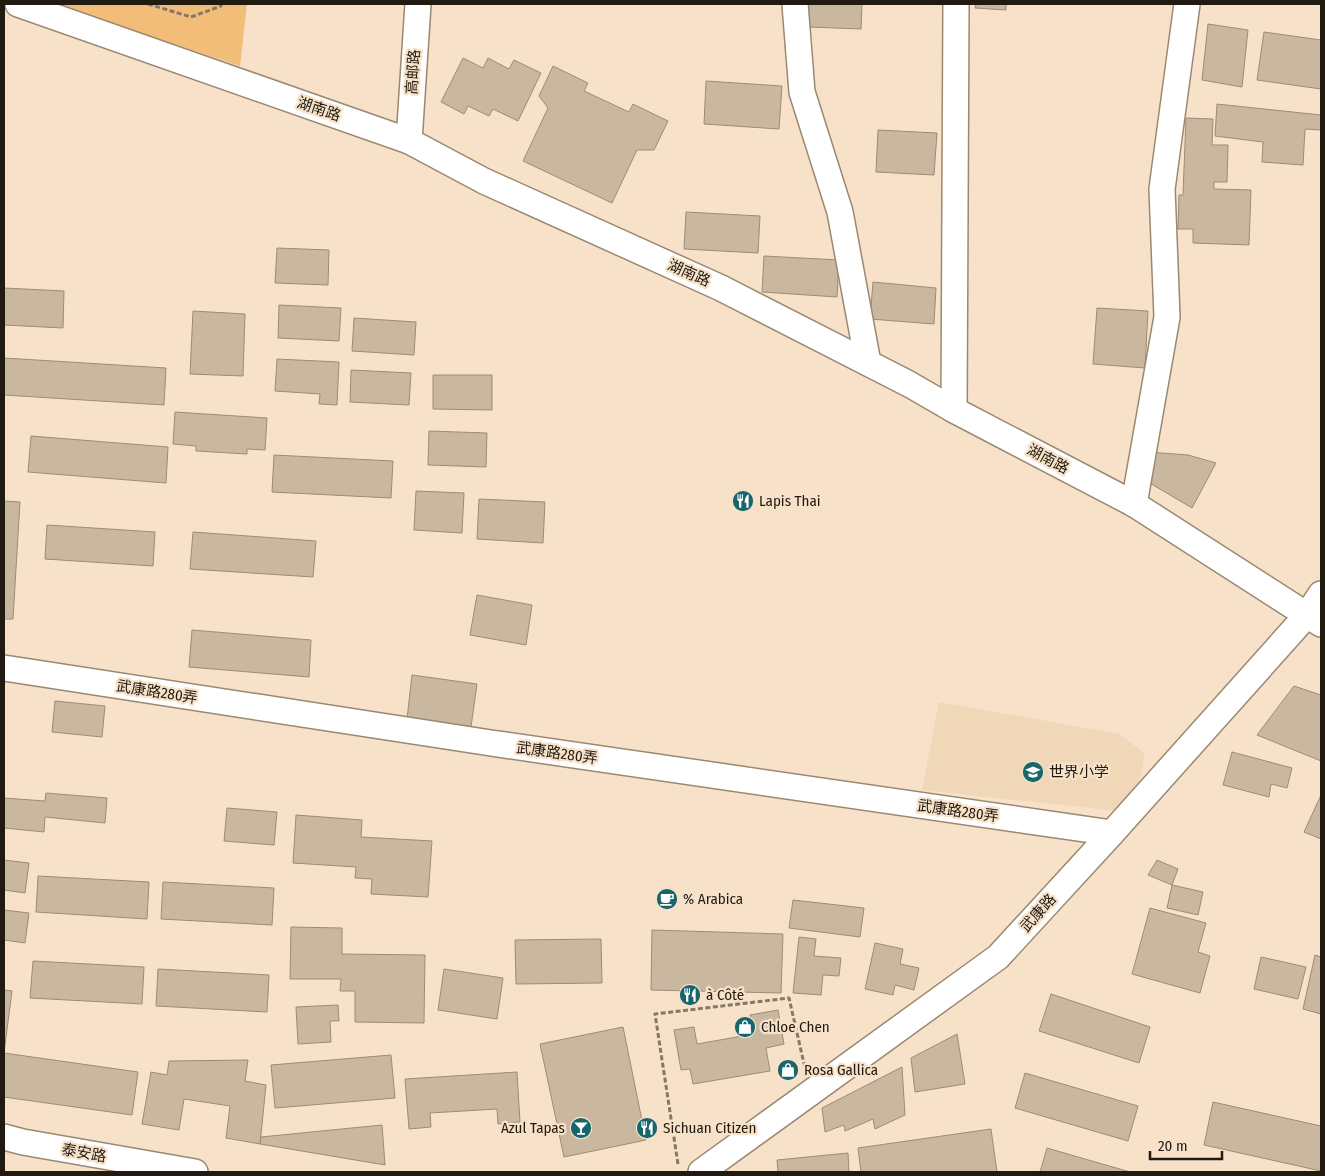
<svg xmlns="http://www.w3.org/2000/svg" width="1325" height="1176" viewBox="0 0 1325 1176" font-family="'Fira Sans Condensed','Noto Sans SC',sans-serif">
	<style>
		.built { fill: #f0d7b8 }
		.green { fill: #f2bd79 }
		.building { fill: #cab79f; stroke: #9e8b74 }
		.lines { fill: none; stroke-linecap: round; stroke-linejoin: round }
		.minor-casing { stroke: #9b8871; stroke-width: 28 }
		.path { stroke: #857867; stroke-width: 3; stroke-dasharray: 5 2.5; stroke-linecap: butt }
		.minor { stroke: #fff; stroke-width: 25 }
		.labels { text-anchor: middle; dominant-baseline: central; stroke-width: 4.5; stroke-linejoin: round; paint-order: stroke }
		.street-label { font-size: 15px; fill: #211a11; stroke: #f7e2c9 }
		.poi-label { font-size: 15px; fill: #211a11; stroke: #f7e2c9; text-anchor: start }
	</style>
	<rect width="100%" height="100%" fill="#f7e2c9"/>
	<polygon class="built" points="939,702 1120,734 1145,754 1136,798 1119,811 922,790"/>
	<polygon class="green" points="55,4 247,4 240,66"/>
	<g class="building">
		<polygon points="808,4 862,4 861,29 808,27"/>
		<polygon points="976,4 1006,4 1006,10 975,8"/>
		<polygon points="1208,24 1248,30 1242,87 1202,80"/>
		<polygon points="1264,32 1321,40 1321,89 1257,80"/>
		<polygon points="463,58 483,68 488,58 509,69 514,60 541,73 518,121 493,109 489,116 468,106 464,114 441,102"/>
		<polygon points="553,66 588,83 584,91 629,112 633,104 668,121 654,150 637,150 612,203 523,161 548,108 539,96"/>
		<polygon points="706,81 782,86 779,129 704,124"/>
		<polygon points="1217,104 1321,115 1321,130 1305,129 1303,165 1262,162 1263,142 1215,136"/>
		<polygon points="1186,118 1213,119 1212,145 1228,145 1227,182 1214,182 1214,189 1251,190 1249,245 1193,243 1193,229 1178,229 1179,195 1183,195"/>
		<polygon points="878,130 937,133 934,175 876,172"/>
		<polygon points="686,212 760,216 758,253 684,249"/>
		<polygon points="277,248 329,250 328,285 275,283"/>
		<polygon points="764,256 839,260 837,297 762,292"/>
		<polygon points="873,282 936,288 934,324 870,319"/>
		<polygon points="4,288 64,291 63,328 4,325"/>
		<polygon points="279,305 341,308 339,341 278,338"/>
		<polygon points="1097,308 1148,311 1145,368 1093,364"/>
		<polygon points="193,311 245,314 243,376 190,374"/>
		<polygon points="354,318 416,322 414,355 352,351"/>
		<polygon points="4,358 166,368 164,405 4,395"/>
		<polygon points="277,359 339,362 337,405 319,404 320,394 275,391"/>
		<polygon points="351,370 411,373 409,405 350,402"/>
		<polygon points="433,375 492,375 492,410 433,409"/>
		<polygon points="175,412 267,418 265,450 247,449 247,454 196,451 196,446 173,444"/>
		<polygon points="429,431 487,433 486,467 428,465"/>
		<polygon points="31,436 168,447 166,483 28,472"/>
		<polygon points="1148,452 1188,455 1216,463 1192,508 1148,482"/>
		<polygon points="274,455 393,461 391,498 272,492"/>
		<polygon points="416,491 464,493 462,533 414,530"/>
		<polygon points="479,499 545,502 543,543 477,539"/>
		<polygon points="4,501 20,502 13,619 4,619"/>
		<polygon points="47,525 155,532 153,566 45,559"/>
		<polygon points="193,532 316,541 313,577 190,569"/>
		<polygon points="477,595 532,605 526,645 470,635"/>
		<polygon points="192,630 311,640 309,677 189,667"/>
		<polygon points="412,675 477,684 471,727 407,719"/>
		<polygon points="1294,686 1321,695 1321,761 1257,735"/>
		<polygon points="55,701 105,706 102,737 52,732"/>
		<polygon points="1232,752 1292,768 1287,788 1271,784 1269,797 1223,785"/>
		<polygon points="46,793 107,798 105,823 45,817 44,832 4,828 4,798 45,801"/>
		<polygon points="1321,795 1321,839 1304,832"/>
		<polygon points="227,808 277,812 274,845 224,841"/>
		<polygon points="296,815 362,820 361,837 432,841 428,897 371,894 372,879 355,878 356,867 293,863"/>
		<polygon points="4,860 29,863 25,893 4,890"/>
		<polygon points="1157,860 1178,869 1172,885 1148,875"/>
		<polygon points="38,876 149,882 147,919 36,912"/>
		<polygon points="163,882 274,888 272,925 161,919"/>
		<polygon points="1172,885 1203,892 1198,915 1167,908"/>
		<polygon points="793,900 864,908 860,937 789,928"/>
		<polygon points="1150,908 1206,923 1198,952 1210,956 1200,993 1132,974"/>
		<polygon points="4,910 29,913 25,943 4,940"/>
		<polygon points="291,927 342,928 342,954 425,955 424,1023 355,1022 355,991 340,991 341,979 290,979"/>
		<polygon points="652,930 783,934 781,993 651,990"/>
		<polygon points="799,937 816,939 814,956 841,958 839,976 823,975 821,995 793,993"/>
		<polygon points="601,939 602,983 516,984 515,940"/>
		<polygon points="875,943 903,949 900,964 919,968 914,990 895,985 893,995 865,989"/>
		<polygon points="1315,955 1321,957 1321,1014 1303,1009"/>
		<polygon points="1261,957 1306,967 1298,999 1254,989"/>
		<polygon points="33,961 144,967 142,1004 30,998"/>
		<polygon points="158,969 269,975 267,1012 156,1006"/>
		<polygon points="444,969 503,978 497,1019 438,1010"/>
		<polygon points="4,990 12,991 4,1053"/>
		<polygon points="1051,994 1150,1027 1139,1063 1039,1031"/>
		<polygon points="338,1005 339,1021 330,1021 331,1042 298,1044 296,1007"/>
		<polygon points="778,1010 784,1044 766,1048 770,1071 693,1084 690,1069 681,1070 674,1030 694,1027 697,1044 754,1034 750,1015"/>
		<polygon points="623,1027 646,1140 564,1157 540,1044"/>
		<polygon points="957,1034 965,1084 915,1092 911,1058"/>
		<polygon points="4,1053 138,1072 132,1115 4,1097"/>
		<polygon points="391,1055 395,1098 275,1108 271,1065"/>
		<polygon points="248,1060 245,1081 266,1085 260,1144 226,1138 230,1106 184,1099 179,1130 142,1124 151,1072 167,1075 169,1061"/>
		<polygon points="902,1067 905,1115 875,1129 873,1119 845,1131 844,1125 825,1132 822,1108"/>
		<polygon points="517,1072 520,1122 498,1124 497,1109 430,1113 431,1127 409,1129 405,1079"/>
		<polygon points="1025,1073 1138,1106 1128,1141 1015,1108"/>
		<polygon points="1213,1102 1321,1126 1321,1171 1204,1145"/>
		<polygon points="382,1125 385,1165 260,1144 261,1137"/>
		<polygon points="991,1129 997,1172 861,1172 858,1148"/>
		<polygon points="1047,1148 1130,1172 1040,1172"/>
		<polygon points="848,1153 849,1172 778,1172 777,1160"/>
	</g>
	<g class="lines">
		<g class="minor-casing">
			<g id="minor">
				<polyline points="18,4 409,141 484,181 721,288 909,384 954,410 1134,504 1321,624"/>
				<polyline points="795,4 802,92 840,212 868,363"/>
				<polyline points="409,141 418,4"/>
				<polyline points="954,410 956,4"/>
				<polyline points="1134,504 1167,317 1162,189 1187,4"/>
				<polyline points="4,668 491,743 1112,833"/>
				<polyline points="4,1137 23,1142 195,1172"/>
				<polyline points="701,1172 998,957 1112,833 1307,615 1321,594"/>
			</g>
		</g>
		<g class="path">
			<polyline points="148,4 191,17 221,6 221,4"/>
			<polyline points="678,1164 655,1014 789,998 805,1068"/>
		</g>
		<use href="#minor" class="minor"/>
	</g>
	<defs>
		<g id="restaurant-disc" transform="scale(1.125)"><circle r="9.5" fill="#18666c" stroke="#f7e2c9"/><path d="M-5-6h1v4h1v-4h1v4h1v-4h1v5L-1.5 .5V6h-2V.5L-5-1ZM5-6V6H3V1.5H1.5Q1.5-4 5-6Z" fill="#fff"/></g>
		<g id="school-disc" transform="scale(1.125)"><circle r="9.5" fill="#18666c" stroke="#f7e2c9"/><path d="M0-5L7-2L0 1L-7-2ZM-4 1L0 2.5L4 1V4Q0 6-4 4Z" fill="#fff"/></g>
		<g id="cafe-disc" transform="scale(1.125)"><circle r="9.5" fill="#18666c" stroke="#f7e2c9"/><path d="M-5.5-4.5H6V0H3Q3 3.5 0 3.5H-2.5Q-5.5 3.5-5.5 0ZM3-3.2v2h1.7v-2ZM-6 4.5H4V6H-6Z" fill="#fff"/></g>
		<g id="shop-disc" transform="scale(1.125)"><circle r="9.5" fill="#18666c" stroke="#f7e2c9"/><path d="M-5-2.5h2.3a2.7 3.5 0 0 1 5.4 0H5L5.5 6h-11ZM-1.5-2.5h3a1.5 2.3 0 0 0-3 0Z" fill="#fff"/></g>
		<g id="bar-disc" transform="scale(1.125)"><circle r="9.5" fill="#18666c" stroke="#f7e2c9"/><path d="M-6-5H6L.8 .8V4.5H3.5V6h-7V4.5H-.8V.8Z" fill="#fff"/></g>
	</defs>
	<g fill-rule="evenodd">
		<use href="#restaurant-disc" x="743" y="501"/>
		<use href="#school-disc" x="1033" y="772"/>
		<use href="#cafe-disc" x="667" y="899"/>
		<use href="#restaurant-disc" x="690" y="995"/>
		<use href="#shop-disc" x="745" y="1027"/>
		<use href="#shop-disc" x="788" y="1070"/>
		<use href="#bar-disc" x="581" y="1128"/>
		<use href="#restaurant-disc" x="647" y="1128"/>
	</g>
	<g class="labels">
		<g class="street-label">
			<text transform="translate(413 72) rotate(-86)">高邮路</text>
			<text transform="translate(319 109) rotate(19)">湖南路</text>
			<text transform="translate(689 273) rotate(24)">湖南路</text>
			<text transform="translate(1048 459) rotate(28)">湖南路</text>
			<text transform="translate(157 692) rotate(9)">武康路280弄</text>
			<text transform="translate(557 753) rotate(8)">武康路280弄</text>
			<text transform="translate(958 811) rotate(8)">武康路280弄</text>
			<text transform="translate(1038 913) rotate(-48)">武康路</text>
			<text transform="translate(84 1153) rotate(10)">泰安路</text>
		</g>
		<g class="poi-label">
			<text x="759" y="501">Lapis Thai</text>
			<text x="1049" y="772">世界小学</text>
			<text x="683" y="899">% Arabica</text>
			<text x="706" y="995">à Côté</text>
			<text x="761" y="1027">Chloe Chen</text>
			<text x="804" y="1070">Rosa Gallica</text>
			<text x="565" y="1128" text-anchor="end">Azul Tapas</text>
			<text x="663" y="1128">Sichuan Citizen</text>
		</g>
	</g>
	<rect width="1325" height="1176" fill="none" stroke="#211a11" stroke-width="10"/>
	<path d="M1150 1151v8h72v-8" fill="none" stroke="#211a11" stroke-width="2.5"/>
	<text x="1158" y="1151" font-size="15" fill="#211a11" stroke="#f7e2c9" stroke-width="4" paint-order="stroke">20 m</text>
</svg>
